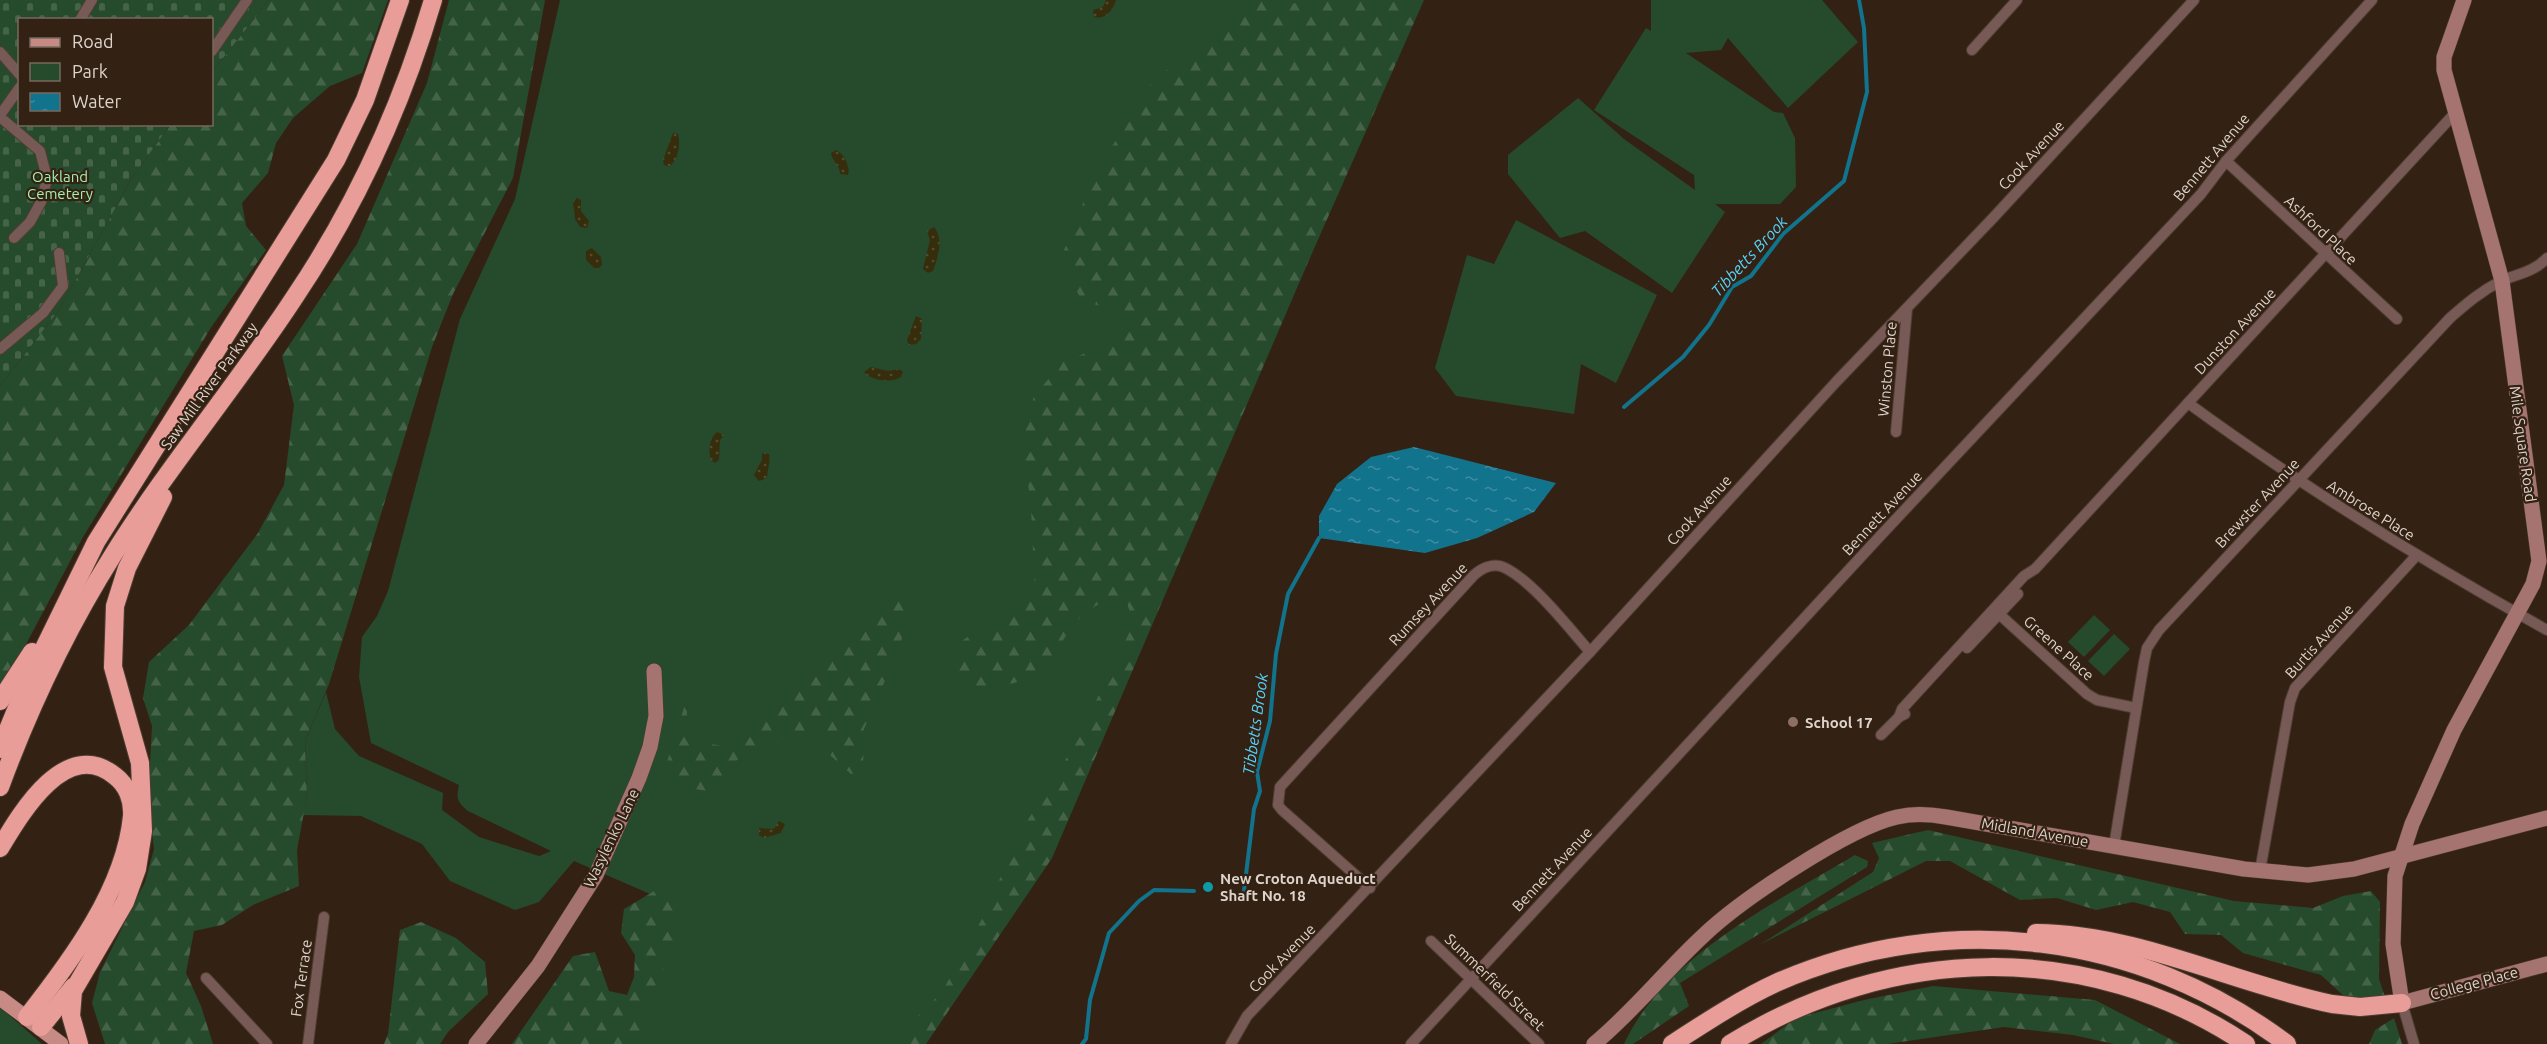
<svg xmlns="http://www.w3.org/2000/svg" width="2547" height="1044" viewBox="0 0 2547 1044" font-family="Ubuntu,sans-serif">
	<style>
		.green { fill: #264a2c }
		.forest { fill: url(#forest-firs) }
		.sand { fill: url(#sand-dots) }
		.cemetery { fill: url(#cemetery-stones) }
		.water { fill: url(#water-ripples) }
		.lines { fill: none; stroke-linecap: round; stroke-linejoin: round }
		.stream { stroke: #12738d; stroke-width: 4 }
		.street-casing { stroke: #4e3e31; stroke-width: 12 }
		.secondary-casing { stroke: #4e3e31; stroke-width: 16 }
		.primary-casing { stroke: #4e3e31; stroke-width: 16 }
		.highway-casing { stroke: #4e3e31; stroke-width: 20 }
		.street { stroke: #775956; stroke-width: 10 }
		.secondary { stroke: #a57471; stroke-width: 15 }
		.primary { stroke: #c88a85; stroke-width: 15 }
		.highway { stroke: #e89d98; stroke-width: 18 }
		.education-dot { fill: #8d6e63; stroke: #332214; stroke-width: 2 }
		.culture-dot { fill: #0f9aa8; stroke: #332214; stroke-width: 2 }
		.labels { text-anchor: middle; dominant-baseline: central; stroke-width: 4.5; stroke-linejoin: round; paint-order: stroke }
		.street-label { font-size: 15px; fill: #ded3ca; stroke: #332214 }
		.park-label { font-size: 15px; fill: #a1f0ac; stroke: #332214 }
		.poi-label { font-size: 15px; font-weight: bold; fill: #ded3ca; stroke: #332214; text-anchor: start }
		.water-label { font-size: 16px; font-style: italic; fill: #57d2f9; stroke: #332214 }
	</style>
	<defs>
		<pattern id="forest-firs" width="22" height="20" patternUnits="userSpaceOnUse" patternTransform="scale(1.5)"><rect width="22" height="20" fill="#264a2c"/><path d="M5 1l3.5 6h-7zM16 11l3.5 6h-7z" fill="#456349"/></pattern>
		<pattern id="sand-dots" width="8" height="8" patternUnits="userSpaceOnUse" patternTransform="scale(1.5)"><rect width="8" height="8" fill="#352d0c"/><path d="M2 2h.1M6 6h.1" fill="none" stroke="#524b2e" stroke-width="1.8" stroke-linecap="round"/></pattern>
		<pattern id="cemetery-stones" width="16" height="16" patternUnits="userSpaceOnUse" patternTransform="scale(1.5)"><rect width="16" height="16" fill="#264a2c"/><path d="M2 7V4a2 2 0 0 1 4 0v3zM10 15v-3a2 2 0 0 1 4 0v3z" fill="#456349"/></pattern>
		<pattern id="water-ripples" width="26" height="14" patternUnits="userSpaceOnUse" patternTransform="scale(1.5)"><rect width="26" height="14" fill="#12738d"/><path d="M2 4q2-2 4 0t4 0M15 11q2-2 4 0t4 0" fill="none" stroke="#3f8ca1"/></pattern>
	</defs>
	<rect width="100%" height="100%" fill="#332214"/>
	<g class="green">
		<path d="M560 0H1413L1124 663 940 1005 902 1044H632L671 903 574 861 539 902 515 910 450 881 422 844 361 816 303 815 307 796 305 741 326 692 335 729 359 756 443 793 442 810 479 837 539 856 551 851 468 811C457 802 456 798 459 785L371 743 359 677 362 637 377 616 388 591 460 319 515 199Z"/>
		<polygon points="1651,0 1822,0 1858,42 1788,108 1728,38 1721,50 1686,53 1774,112 1783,113 1795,138 1796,187 1780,204 1715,204 1725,212 1672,293 1585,231 1560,238 1508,174 1508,155 1578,98 1624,139 1695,190 1694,175 1594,110 1646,28 1651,31"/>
		<polygon points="1516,220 1657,295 1616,383 1581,364 1574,414 1456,396 1435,368 1467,255 1494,264"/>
		<polygon points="2094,615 2110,630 2084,657 2068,642"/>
		<polygon points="2114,634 2130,649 2104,676 2088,661"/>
		<polygon points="0,1007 42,1044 0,1044"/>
	</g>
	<g class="forest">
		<polygon points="269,0 388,0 362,73 330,86 293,118 276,143 268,173 242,203 246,226 266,250 212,326 83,537 0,693 0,386 59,310 132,178 170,125 212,124 212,72"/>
		<polygon points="449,0 545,0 513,178 453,294 432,347 329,684 305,741 307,796 297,850 299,886 253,905 222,925 194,931 186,973 201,1006 213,1044 105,1044 92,1003 100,972 145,882 154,849 148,802 152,726 143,698 149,662 189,625 258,533 284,485 294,405 282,356 357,244 427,83"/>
		<path d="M1249 0 1305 4 1317 0H1424L1309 260 1052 858 926 1044H890L942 992 982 919 1021 831 1074 746 1134 623 1125 598C1078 601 1065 638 1044 674L1014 683 971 690 956 666 960 642 1035 594 1031 508 1023 440 1034 396 1063 362 1106 345 1127 313 1082 301 1060 260 1095 174 1154 79 1194 50Z"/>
		<polygon points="890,596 910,605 900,646 864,729 863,771 851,774 831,756 824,736 796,732 744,753 707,791 684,787 666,765 687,698 687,723 711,744 734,748 752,736 781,707 793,680 820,659 857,638"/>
		<polygon points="1928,830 2234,901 2313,908 2343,896 2371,891 2380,902 2379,979 2385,997 2345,997 2321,975 2243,953 2221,935 2185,934 2170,912 2133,902 2096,910 2057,898 2020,900 1950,861 1926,861 1761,944 1873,872 1879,858 1872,843"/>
		<path d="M1855 855 1868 861 1867 867 1680 983 1689 1006 1633 1044H1624C1664 957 1776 902 1855 855Z"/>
		<path d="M661 887 680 899C680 916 678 934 672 950 660 979 637 1012 645 1044H512L573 956 595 952 609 991 627 995 634 977 635 955 621 933 624 909Z"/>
		<polygon points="421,922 456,938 485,962 488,994 448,1032 440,1044 384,1044 388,1034 400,930"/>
		<polygon points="1933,986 2095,1000 2180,1044 2114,1044 2073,1035 2004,1027 1887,1044 1761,1044 1796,1018 1864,1000"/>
		<polygon points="2394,1018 2402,1044 2369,1044 2375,1030"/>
	</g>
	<g class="sand">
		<path d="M1106 0H1116C1113 10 1106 20 1094 17L1093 10 1103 7Z"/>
		<path d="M673 133 678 134C681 145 678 160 669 167L664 165 663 160Z"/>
		<path d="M836 150C844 154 851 167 848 175L840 174C840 165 832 161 831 153Z"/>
		<polygon points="577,198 581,200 581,211 589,221 587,228 580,227 575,219 573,202"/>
		<path d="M934 227C944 239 938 257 933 271L928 273 923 269 930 240 927 231Z"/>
		<polygon points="592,248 601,257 602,265 599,268 594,268 586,260 586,251"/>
		<polygon points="916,316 922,319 921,339 916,344 909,345 907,340"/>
		<path d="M871 367 888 371 899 369 903 372 902 376C894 384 871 381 864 372Z"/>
		<path d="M717 432 724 435 720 440 719 460 715 463 711 460C708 452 709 438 717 432Z"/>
		<path d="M762 453 769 454C771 461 767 470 767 478L759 481 754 475 762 460Z"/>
		<polygon points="779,821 785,824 781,833 764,838 759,835 759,828 774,829"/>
	</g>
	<polygon class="cemetery" points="0,0 269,0 212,72 212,20 20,20 20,124 170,125 132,178 59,310 0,386"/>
	<polygon class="water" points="1414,447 1556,483 1534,512 1477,538 1425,553 1319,538 1319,516 1337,484 1371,457"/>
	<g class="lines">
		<g class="stream">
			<polyline points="1624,407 1683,357 1709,325 1732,287 1751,276 1783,234 1844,181 1867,92 1864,28 1859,0"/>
			<polyline points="1221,895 1243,899 1254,809 1260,791 1257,772 1270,721 1276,654 1288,594 1319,538"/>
			<polyline points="1082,1044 1086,1039 1090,1000 1109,933 1139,901 1154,890 1194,891"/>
		</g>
		<g class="street-casing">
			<g id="street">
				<polyline points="80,20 92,0"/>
				<polyline points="1972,50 2017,0"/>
				<polyline points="212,51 247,0"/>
				<polyline points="0,52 20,75"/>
				<polyline points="0,115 20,87"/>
				<polyline points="0,117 40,151 47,178 42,200 30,222 14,238"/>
				<polyline points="2226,161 2397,319"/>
				<polyline points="0,349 43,313 63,286 59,253"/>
				<path d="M2188 403C2304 488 2421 560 2547 630"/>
				<polyline points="1896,432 1907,309"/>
				<polyline points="1999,614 2087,694 2097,700 2136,708"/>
				<polyline points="1967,648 2018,594"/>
				<polyline points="1899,717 1902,709 2024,576 2035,569 2456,112"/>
				<polyline points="1881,735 1899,717 1905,714"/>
				<path d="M2114 846 2144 662 2147 648 2159 630 2450 318C2466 304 2481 291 2501 281 2517 274 2534 272 2547 258"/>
				<polyline points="2260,871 2290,702 2295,688 2416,556"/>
				<path d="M1370 888 1282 810 1278 805 1280 787 1474 575C1482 568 1493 563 1503 567 1531 579 1570 629 1590 652"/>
				<polyline points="1431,941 1539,1044"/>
				<polyline points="206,978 267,1044"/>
				<polyline points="2402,1003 2414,1044"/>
				<polyline points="308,1044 324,917"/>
				<polyline points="1231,1044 1247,1016 1590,652 1836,382 1993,218 2194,0"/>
				<polyline points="1411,1044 1882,534 2201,194 2226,161 2372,0"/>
			</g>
		</g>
		<g class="secondary-casing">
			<g id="secondary">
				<polyline points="2464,0 2444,57 2444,70 2502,281 2539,561 2533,584 2454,730 2412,824 2395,876 2393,944 2402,1003 2547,964"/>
				<polyline points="476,1044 538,966 596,875 639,778 650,747 656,716 654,671"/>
				<path d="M1594 1044C1634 1011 1666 970 1704 935 1741 900 1848 828 1897 817 1914 813 1929 814 1946 817L2244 869 2308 875 2354 869 2547 818"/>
			</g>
		</g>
		<g class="primary-casing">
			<polyline id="primary" points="0,998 61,1044"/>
		</g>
		<g class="highway-casing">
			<g id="highway">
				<polyline points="0,701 32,652"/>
				<polyline points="0,749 28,681 96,542 336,160 365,100 400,0"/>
				<path d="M0 787C30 706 67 628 113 555 169 465 238 384 296 295 357 204 402 105 433 0"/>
				<path d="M0 848C21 813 66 736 115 776 127 785 133 800 132 816 125 889 71 961 27 1017"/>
				<path d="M2036 933C2139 934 2232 983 2332 1004L2360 1007 2402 1003"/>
				<polyline points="41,1027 73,987"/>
				<polyline points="79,1044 71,1016 73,991 125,902 137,869 143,831 140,763 113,667 115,606 127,568 163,497"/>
				<path d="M1672 1044C1706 1022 1741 999 1778 982 1948 908 2140 933 2287 1044"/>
				<path d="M1730 1044C1889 945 2088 938 2246 1044"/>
			</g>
		</g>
		<use href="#street" class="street"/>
		<use href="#secondary" class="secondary"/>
		<use href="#primary" class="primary"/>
		<use href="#highway" class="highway"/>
	</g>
	<circle class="education-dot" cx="1793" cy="722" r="6"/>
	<circle class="culture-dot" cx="1208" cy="887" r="6"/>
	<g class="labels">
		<g class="street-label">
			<text transform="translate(2031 155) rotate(-47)">Cook Avenue</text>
			<text transform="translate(2211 157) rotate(-50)">Bennett Avenue</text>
			<text transform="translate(2321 230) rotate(43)">Ashford Place</text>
			<text transform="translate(2235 331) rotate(-47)">Dunston Avenue</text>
			<text transform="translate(1887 369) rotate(-85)">Winston Place</text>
			<text transform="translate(209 386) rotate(-54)">Saw Mill River Parkway</text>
			<text transform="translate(2523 444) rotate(82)">Mile Square Road</text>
			<text transform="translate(2257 503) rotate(-47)">Brewster Avenue</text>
			<text transform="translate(1699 510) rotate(-48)">Cook Avenue</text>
			<text transform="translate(2371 510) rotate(32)">Ambrose Place</text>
			<text transform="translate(1882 513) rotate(-47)">Bennett Avenue</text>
			<text transform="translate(1428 604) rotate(-47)">Rumsey Avenue</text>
			<text transform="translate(2319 641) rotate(-48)">Burtis Avenue</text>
			<text transform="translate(2059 648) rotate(42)">Greene Place</text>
			<text transform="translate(2035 832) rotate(10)">Midland Avenue</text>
			<text transform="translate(611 838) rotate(-64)">Wasylenko Lane</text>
			<text transform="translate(1552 869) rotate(-47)">Bennett Avenue</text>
			<text transform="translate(1282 958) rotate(-46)">Cook Avenue</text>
			<text transform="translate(301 978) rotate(-82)">Fox Terrace</text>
			<text transform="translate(1495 982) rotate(44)">Summerfield Street</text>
			<text transform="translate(2474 983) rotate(-15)">College Place</text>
		</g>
		<g class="park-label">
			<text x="60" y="176">Oakland<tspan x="60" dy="17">Cemetery</tspan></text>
		</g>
		<g class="poi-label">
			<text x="1805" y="722">School 17</text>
			<text x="1220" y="878">New Croton Aqueduct<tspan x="1220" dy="17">Shaft No. 18</tspan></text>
		</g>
		<g class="water-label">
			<text transform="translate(1749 256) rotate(-47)">Tibbetts Brook</text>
			<text transform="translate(1255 724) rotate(-82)">Tibbetts Brook</text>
		</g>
	</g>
	<rect x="18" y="18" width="195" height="108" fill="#332214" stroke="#77695d" stroke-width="1.5"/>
	<rect x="30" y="38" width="30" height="9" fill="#c88a85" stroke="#77695d" stroke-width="1.5"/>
	<text x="72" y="48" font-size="18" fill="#ded3ca">Road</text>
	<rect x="30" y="63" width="30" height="18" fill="#264a2c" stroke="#77695d" stroke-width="1.5"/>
	<text x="72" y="78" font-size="18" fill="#ded3ca">Park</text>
	<rect x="30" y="93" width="30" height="18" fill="url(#water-ripples)" stroke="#77695d" stroke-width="1.5"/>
	<text x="72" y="108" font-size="18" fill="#ded3ca">Water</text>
</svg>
